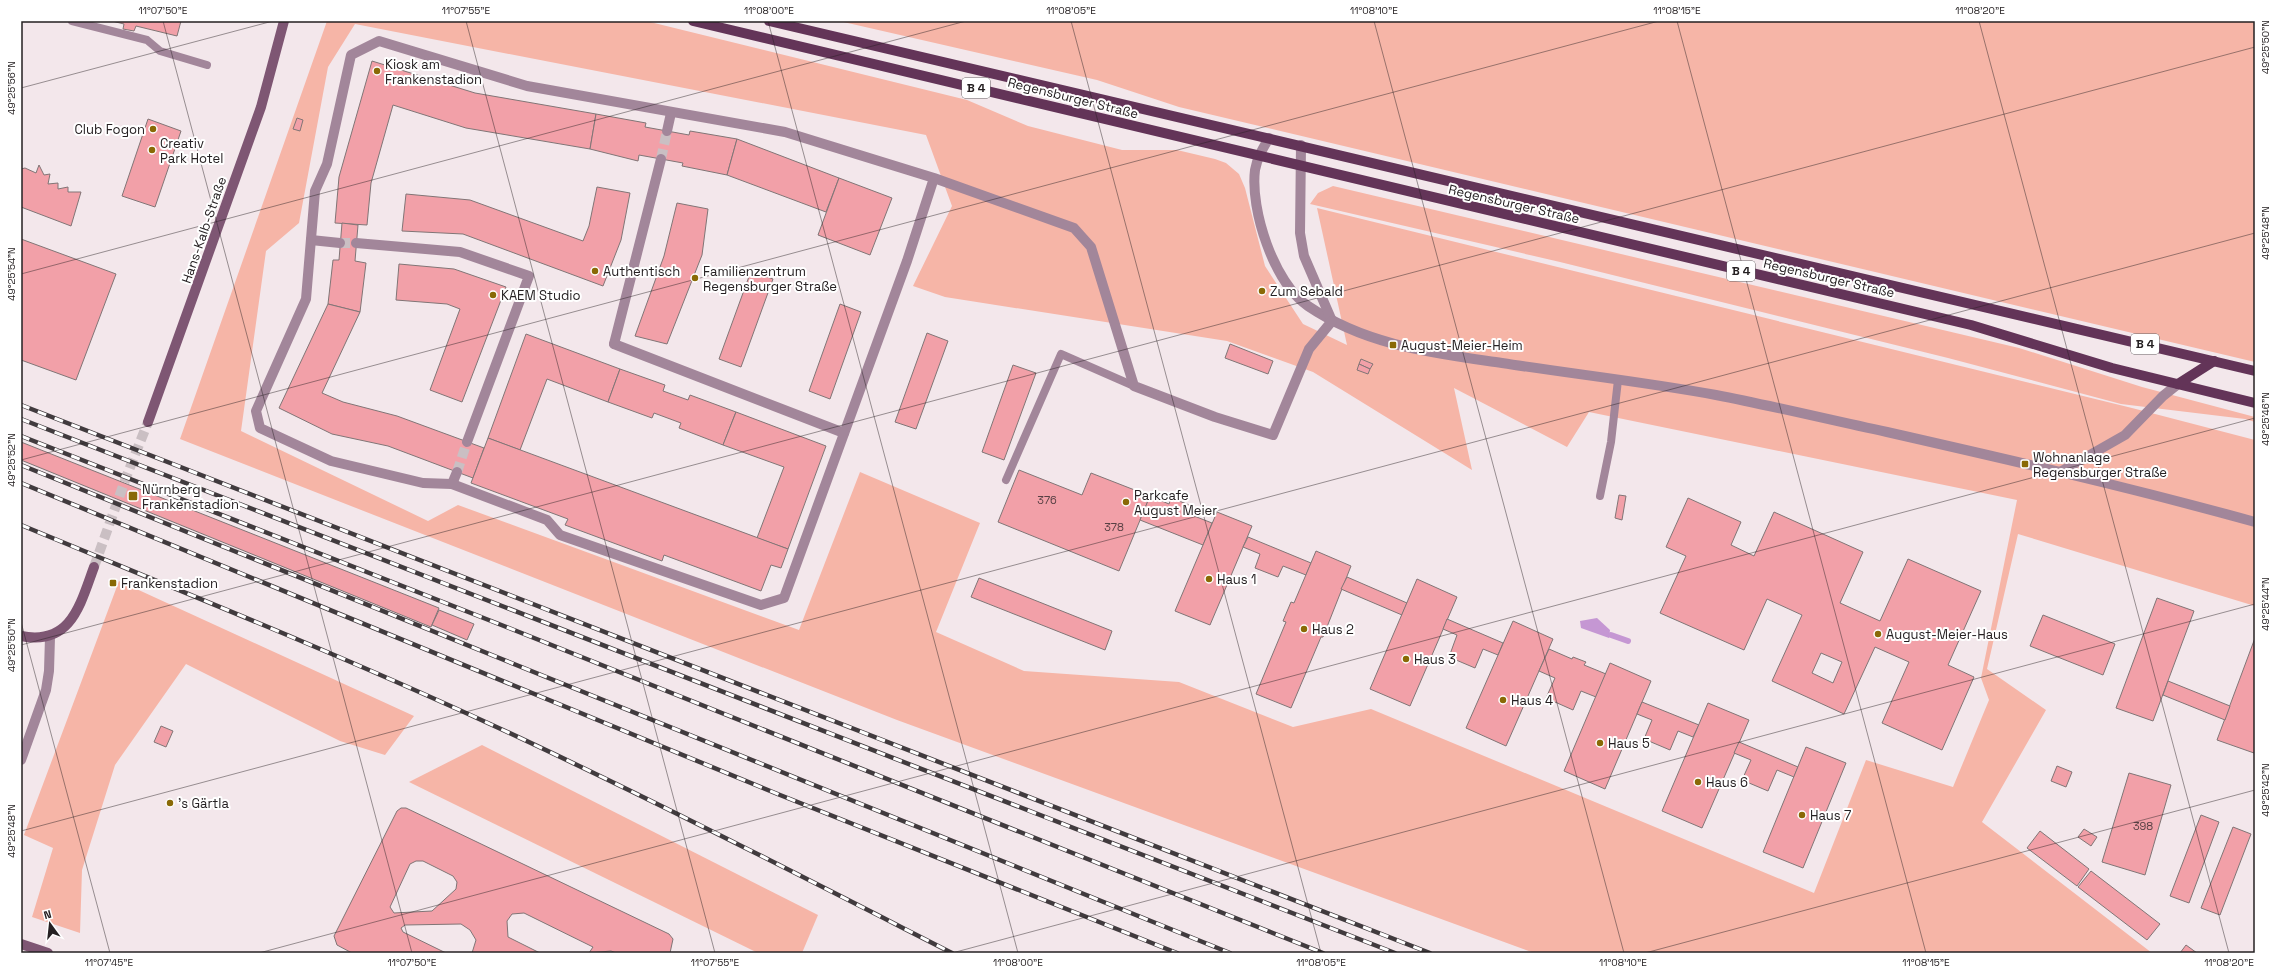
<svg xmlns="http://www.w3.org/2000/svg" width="2276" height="974" viewBox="0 0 2276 974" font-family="'Space Grotesk',sans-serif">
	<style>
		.green { fill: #f6b5a7; fill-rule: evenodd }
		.water { fill: #c597d3 }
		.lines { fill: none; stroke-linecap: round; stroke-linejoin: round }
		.stream { stroke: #c597d3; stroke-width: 6 }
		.building { fill: #f2a0a8; stroke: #817576; fill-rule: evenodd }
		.pedestrian-tunnel { stroke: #cabfc3; stroke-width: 10; stroke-dasharray: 10 5; stroke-linecap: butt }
		.minor-tunnel { stroke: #cabfc3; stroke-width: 10; stroke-dasharray: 10 5; stroke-linecap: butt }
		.secondary-tunnel { stroke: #cabfc3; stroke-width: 10; stroke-dasharray: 10 5; stroke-linecap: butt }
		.service { stroke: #a2869a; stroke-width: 8 }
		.pedestrian { stroke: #a2869a; stroke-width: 10 }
		.minor { stroke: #a2869a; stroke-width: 10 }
		.secondary { stroke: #7e5673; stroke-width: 10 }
		.primary { stroke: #633458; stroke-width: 10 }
		.rail-casing { stroke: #413b3e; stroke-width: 4.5 }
		.rail { stroke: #fff; stroke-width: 3; stroke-dasharray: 9; stroke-linecap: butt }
		.ticks { fill: none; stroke: #252022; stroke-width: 1; stroke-opacity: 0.45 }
		.poi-dot { fill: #896906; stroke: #fff; stroke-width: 1.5 }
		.labels { text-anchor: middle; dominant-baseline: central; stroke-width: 4; stroke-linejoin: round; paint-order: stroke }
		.number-label { font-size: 11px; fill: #584044 }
		.shield { fill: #fff; stroke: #666364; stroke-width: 1 }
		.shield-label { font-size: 12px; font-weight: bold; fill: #252022 }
		.poi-label { font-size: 13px; fill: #252022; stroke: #fff; text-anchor: start }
		.street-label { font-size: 13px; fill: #252022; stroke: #fff }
		.neatline { fill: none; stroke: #252022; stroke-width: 1.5 }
		.ticks-label { font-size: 10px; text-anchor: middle; fill: #252022 }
	</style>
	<rect width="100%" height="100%" fill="#f3e7eb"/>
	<g class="green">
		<path d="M327 21H646L967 100 1028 126 1122 150H1177L1215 159 1226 163 1239 174 1245 188 1265 266 1303 324 1347 345 1317 208 2132 408 2255 440V606L2018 534 1987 669 2046 710 1982 822 2152 953H1534L897 720 180 439ZM355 24 926 135 952 206 913 286 945 297 1227 341 1313 372 1472 470 1454 388 1567 447 1589 412 2017 500 1981 678 1989 700 1953 787 1866 760 1814 893 1371 709 1293 727 1179 682 1024 671 936 632 980 523 860 472 799 630 458 505 428 521 241 431 266 251 299 223 328 67Z"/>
		<polygon points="839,21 2255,21 2255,362 1179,107 1097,80"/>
		<polygon points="1333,186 2019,348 2142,387 2255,417 2255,422 2245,419 2121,404 1948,358 1560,262 1310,204 1318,193"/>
		<polygon points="119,581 414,716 385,755 340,741 186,664 115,765 82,870 80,933 32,917 53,848 24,835"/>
		<polygon points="482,745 818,915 802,953 758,953 409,782"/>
	</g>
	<polygon class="water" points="1597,618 1610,630 1609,638 1581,628 1580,621"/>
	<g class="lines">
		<polyline class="stream" points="1611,635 1628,641"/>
	</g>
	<g class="building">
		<polygon points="112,21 181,21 177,36 136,26 134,31 123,29 124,24"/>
		<polygon points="372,61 475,93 596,114 590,149 466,128 393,105 371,183 367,225 335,223 339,177"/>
		<polygon points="596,114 646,123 645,127 689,135 690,131 737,139 727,175 682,166 683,163 639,155 638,161 590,149"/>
		<polygon points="297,118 303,120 300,131 293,129"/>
		<polygon points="148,119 181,131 155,207 122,196"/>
		<polygon points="737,139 839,178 826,212 727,175"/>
		<polygon points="39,165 44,175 50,174 48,184 58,183 58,189 68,187 68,192 81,192 71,226 21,207 21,169 25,168 36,173"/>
		<polygon points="839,178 892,198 870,255 818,235"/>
		<polygon points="597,187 630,193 621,240 603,286 463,234 402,231 406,194 470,200 583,241 589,226"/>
		<polygon points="677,203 708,209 702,255 667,344 635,336 664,256"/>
		<polygon points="342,223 358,225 355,261 366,263 360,312 328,304 333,260 339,260"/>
		<polygon points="21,239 116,274 76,380 21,360"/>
		<polygon points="399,264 454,269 506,287 462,402 430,390 460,309 447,304 396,300"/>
		<polygon points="751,271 773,279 741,367 719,359"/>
		<polygon points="328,304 360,312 322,393 343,402 397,416 484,448 473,478 388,446 332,434 279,408"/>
		<polygon points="840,304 861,312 830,399 809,391"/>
		<polygon points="927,333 948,341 916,429 895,422"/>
		<polygon points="526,334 620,369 608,402 547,379 520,450 488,438"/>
		<polygon points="1230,344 1273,361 1268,374 1225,358"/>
		<polygon points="1361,359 1373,364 1370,369 1359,364"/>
		<polygon points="1359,364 1370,369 1368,374 1357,370"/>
		<polygon points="1013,365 1036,373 1004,460 982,452"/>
		<polygon points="620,369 665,385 663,391 688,400 690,395 736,412 723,445 679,428 681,423 654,413 652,418 608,402"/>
		<polygon points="736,412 826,446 788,549 757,538 784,467 723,445"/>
		<polygon points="488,438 788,549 781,568 771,565 761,591 664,555 662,561 565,525 568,519 471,483"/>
		<polygon points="21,442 439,608 431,627 21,460"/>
		<polygon points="1019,470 1082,495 1091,473 1150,496 1119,571 998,522"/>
		<polygon points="1619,495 1626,496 1622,520 1615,518"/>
		<polygon points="1150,496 1169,504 1171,498 1192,506 1189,514 1212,523 1203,545 1140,520"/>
		<path d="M1688 498 1741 522 1731 545 1754 556 1774 512 1863 552 1840 603 1880 621 1908 559 1981 591 1948 665 1974 677 1942 750 1882 723 1909 662 1875 647 1844 714 1772 681 1802 615 1767 599 1744 650 1660 613 1686 556 1666 547ZM1821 653 1842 662 1833 683 1812 673Z"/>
		<polygon points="1217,512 1252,526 1210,625 1175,611"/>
		<polygon points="1248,537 1311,563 1306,575 1283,566 1278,577 1255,568 1260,554 1243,547"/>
		<polygon points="1316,551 1351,566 1323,637 1321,637 1291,708 1256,694 1286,622 1283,621 1291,602 1294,603"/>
		<polygon points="1347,577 1407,603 1402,615 1341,589"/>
		<polygon points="979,578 1112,631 1105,650 971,597"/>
		<polygon points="1417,579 1457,597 1410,706 1370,689"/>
		<polygon points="2157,598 2194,611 2153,721 2116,708"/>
		<polygon points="439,610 474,624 467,640 432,625"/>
		<polygon points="2043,615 2115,644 2103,675 2030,646"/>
		<polygon points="1447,619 1503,643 1498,655 1483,649 1475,668 1449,657 1457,635 1443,629"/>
		<polygon points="1513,621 1553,639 1506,746 1466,728"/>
		<polygon points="2255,638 2255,750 2254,753 2217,740"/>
		<polygon points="1549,649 1572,659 1573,657 1586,662 1584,665 1606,674 1596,697 1581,691 1573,710 1546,698 1555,678 1539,671"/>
		<polygon points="1610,663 1651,681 1605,789 1564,771"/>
		<polygon points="2168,681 2230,706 2225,720 2163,695"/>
		<polygon points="1642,702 1699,725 1693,737 1678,731 1670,750 1644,739 1652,720 1637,714"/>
		<polygon points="1708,703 1749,720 1702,828 1662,811"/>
		<polygon points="161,726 173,731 166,747 154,742"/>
		<polygon points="1739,742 1798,767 1794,777 1777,770 1768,791 1742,780 1751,760 1734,753"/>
		<polygon points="1806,747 1846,763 1803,868 1763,852"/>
		<polygon points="2057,766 2072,772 2066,787 2051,781"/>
		<polygon points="2129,773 2171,785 2145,875 2102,862"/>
		<path d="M401 808H406L669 934 673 939 670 953H616L611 951 589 953 593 947 524 913 512 914 507 921 508 937 540 953H472L476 940 470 930 461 924 405 925 401 928 403 932 446 953H352L337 945 334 936 397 811ZM416 861H423L453 876 457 882 456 889 432 911 394 913 390 907 410 864Z"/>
		<polygon points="2201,815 2219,822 2189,903 2170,896"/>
		<polygon points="2233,827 2251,834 2220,915 2201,908"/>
		<polygon points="2084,829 2097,837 2091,846 2078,837"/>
		<polygon points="2040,831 2089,869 2077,886 2027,848"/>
		<polygon points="2091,871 2160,924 2147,940 2078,887"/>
		<polygon points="2186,945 2197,953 2180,953"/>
	</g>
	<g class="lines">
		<g class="pedestrian-tunnel">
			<polyline points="340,243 356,243"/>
			<polyline points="457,472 467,442"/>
		</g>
		<polyline class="minor-tunnel" points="661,159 667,131"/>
		<polyline class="secondary-tunnel" points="94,567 127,475 148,422"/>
		<g class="service">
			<polyline points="72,21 147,40 160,51 207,65"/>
			<polyline points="1006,480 1061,354 1134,386"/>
			<polyline points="1600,496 1611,442 1618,380"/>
		</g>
		<g class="pedestrian">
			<polyline points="311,240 340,243"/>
			<polyline points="356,243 460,252 529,276 467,442"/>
			<polyline points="614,344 844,433"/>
			<polyline points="452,484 457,472"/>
		</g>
		<g class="minor">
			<polyline points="667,131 671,113"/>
			<path d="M1269 138C1263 148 1257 158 1255 170 1250 210 1274 283 1308 306 1367 346 1434 353 1502 363 1573 374 1645 382 1716 395 1773 406 1830 420 1887 432 2010 460 2133 488 2255 522"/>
			<polyline points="1301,145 1300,233 1304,256 1332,321"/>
			<polyline points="934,178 785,132 527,86 379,41 351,55 327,164 315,191 306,299 256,411 260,428 331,461 423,483 452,484 547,520 560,535 761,605 784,598 907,261 934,178 1074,228 1091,247 1134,386 1215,417 1273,435 1309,349 1332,321"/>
			<polyline points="614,344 661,159"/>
			<polyline points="2060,472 2125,435 2163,396 2178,384"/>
			<polyline points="21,760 46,690 49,671 50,637"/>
		</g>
		<g class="secondary">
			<polyline points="148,422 261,107 284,21"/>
			<path d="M21 636C71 646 80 605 94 567"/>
			<polyline points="21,944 48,953"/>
		</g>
		<g class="primary">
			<polyline points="693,21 1971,325 2112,368 2255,403"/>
			<polyline points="769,21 2255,371"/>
			<polyline points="2178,384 2214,361"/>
		</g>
		<g class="rail-casing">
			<g id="rail">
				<polyline points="21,405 1430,953"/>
				<polyline points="21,419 1395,953"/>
				<polyline points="21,436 509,628 1323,953"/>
				<polyline points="21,465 1230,953"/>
				<polyline points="21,483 780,795 1177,953"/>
				<path d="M21 525C178 590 336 653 490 724 646 796 799 875 952 953"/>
			</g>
		</g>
		<use href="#rail" class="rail"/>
	</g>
	<path class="ticks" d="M163 21 412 953M466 21 715 953M768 21 1018 953M1071 21 1321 953M1374 21 1624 953M1677 21 1926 953M1979 21 2229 953M21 88 273 21M21 274 966 21M21 460 1659 21M21 622 110 953M21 645 2255 47M21 831 2255 233M259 953 2255 418M952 953 2255 604M1645 953 2255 790"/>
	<g class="poi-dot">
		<circle cx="377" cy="71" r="4"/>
		<circle cx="153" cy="129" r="4"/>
		<circle cx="152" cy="150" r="4"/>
		<circle cx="595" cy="271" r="4"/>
		<circle cx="695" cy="278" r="4"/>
		<circle cx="1262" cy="291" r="4"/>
		<circle cx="493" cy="295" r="4"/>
		<rect x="1389" y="341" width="8" height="8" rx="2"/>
		<rect x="2021" y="460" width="8" height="8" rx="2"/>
		<rect x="128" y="491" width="10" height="10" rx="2"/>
		<circle cx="1126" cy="502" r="4"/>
		<circle cx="1209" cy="579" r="4"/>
		<rect x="109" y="579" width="8" height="8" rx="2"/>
		<circle cx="1304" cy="629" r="4"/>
		<circle cx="1878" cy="634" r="4"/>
		<circle cx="1406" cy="659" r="4"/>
		<circle cx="1503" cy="700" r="4"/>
		<circle cx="1600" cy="743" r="4"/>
		<circle cx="1698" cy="782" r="4"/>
		<circle cx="170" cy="803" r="4"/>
		<circle cx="1802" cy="815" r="4"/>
	</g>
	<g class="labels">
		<g class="number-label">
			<text x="1047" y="500">376</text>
			<text x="1114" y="527">378</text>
			<text x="2143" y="826">398</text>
		</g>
		<g class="shield">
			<rect x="962" y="78" width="28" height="20" rx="3"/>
			<rect x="1727" y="261" width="28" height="20" rx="3"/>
			<rect x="2131" y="334" width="28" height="20" rx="3"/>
		</g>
		<g class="shield-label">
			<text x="976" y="88">B 4</text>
			<text x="1741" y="271">B 4</text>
			<text x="2145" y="344">B 4</text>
		</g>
		<g class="poi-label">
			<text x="385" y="64">Kiosk am<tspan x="385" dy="15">Frankenstadion</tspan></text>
			<text x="145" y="129" text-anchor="end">Club Fogon</text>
			<text x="160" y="143">Creativ<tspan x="160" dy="15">Park Hotel</tspan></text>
			<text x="603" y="271">Authentisch</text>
			<text x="703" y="271">Familienzentrum<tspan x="703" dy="15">Regensburger Straße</tspan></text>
			<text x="1270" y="291">Zum Sebald</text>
			<text x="501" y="295">KAEM Studio</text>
			<text x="1401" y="345">August-Meier-Heim</text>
			<text x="2033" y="457">Wohnanlage<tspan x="2033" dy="15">Regensburger Straße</tspan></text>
			<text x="142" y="489">Nürnberg<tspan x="142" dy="15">Frankenstadion</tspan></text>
			<text x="1134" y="495">Parkcafe<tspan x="1134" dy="15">August Meier</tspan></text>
			<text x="1217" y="579">Haus 1</text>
			<text x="121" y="583">Frankenstadion</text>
			<text x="1312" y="629">Haus 2</text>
			<text x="1886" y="634">August-Meier-Haus</text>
			<text x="1414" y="659">Haus 3</text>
			<text x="1511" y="700">Haus 4</text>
			<text x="1608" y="743">Haus 5</text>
			<text x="1706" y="782">Haus 6</text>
			<text x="178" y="803">'s Gärtla</text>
			<text x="1810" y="815">Haus 7</text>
		</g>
		<g class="street-label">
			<text transform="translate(1073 98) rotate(14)">Regensburger Straße</text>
			<text transform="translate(1514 204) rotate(13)">Regensburger Straße</text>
			<text transform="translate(204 230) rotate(-71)">Hans-Kalb-Straße</text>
			<text transform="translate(1829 278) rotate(13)">Regensburger Straße</text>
		</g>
	</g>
	<rect width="2276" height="974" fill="none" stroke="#ffffff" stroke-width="44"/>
	<g transform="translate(50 924) rotate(345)" stroke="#ffffff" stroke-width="3" paint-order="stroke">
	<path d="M0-3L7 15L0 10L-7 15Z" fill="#252022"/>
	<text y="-6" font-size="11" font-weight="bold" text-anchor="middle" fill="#252022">N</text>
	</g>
	<rect x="22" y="22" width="2232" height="930" class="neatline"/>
	<g class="ticks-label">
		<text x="163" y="14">11°07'50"E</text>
		<text x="466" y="14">11°07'55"E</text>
		<text x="769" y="14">11°08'00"E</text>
		<text x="1071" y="14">11°08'05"E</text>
		<text x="1374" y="14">11°08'10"E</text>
		<text x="1677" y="14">11°08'15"E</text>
		<text x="1980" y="14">11°08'20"E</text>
		<text transform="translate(2265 47) rotate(-90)" y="4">49°25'50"N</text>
		<text transform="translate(11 88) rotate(-90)" y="4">49°25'56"N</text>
		<text transform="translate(2265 233) rotate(-90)" y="4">49°25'48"N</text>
		<text transform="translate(11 274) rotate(-90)" y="4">49°25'54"N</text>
		<text transform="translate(2265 419) rotate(-90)" y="4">49°25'46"N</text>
		<text transform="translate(11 460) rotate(-90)" y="4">49°25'52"N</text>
		<text transform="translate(2265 604) rotate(-90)" y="4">49°25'44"N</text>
		<text transform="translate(11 645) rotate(-90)" y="4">49°25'50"N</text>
		<text transform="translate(2265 790) rotate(-90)" y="4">49°25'42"N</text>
		<text transform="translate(11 831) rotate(-90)" y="4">49°25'48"N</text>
		<text x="109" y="966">11°07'45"E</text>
		<text x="412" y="966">11°07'50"E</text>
		<text x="715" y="966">11°07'55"E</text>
		<text x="1018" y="966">11°08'00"E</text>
		<text x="1321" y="966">11°08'05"E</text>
		<text x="1623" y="966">11°08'10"E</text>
		<text x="1926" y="966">11°08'15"E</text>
		<text x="2229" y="966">11°08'20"E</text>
	</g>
</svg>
